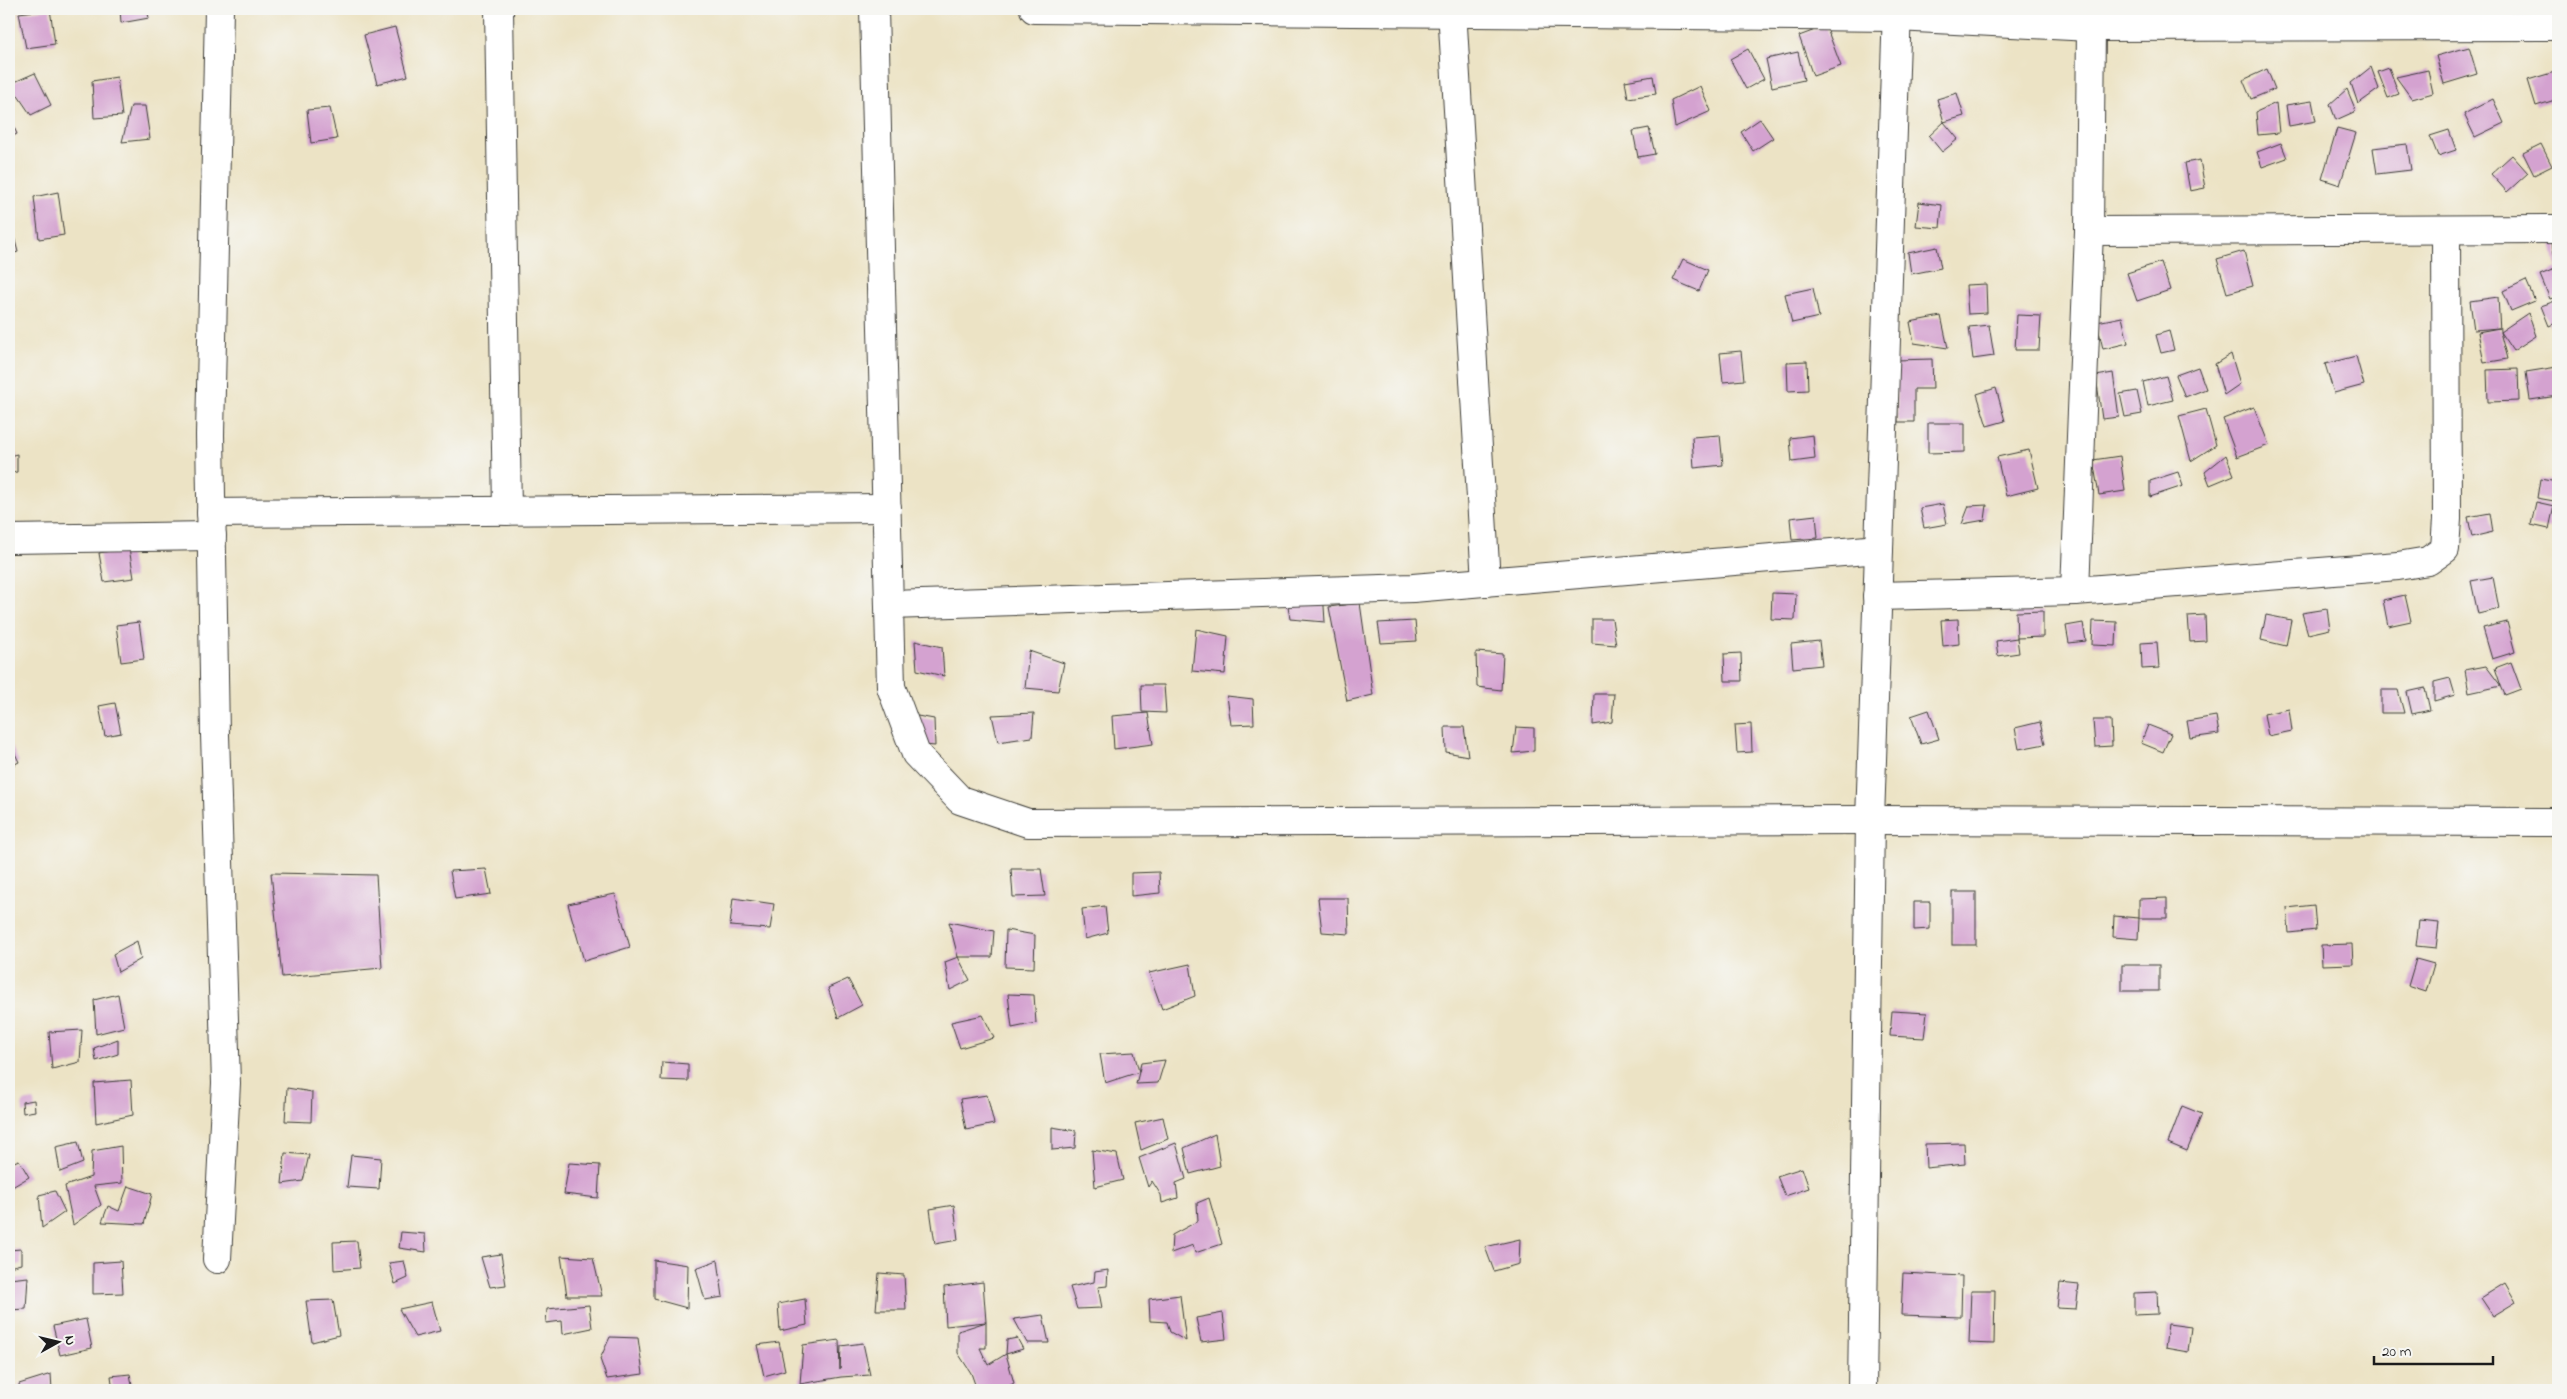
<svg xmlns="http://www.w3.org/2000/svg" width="2567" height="1399" viewBox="0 0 2567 1399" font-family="'Indie Flower',sans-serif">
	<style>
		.building { fill: #d4a2d0 }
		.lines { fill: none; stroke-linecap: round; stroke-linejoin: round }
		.minor-casing { stroke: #3b3a35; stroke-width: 30 }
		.minor { stroke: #fff; stroke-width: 28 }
	</style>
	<rect width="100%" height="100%" fill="#f6f6f2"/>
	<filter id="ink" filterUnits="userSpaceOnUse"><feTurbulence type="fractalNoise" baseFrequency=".02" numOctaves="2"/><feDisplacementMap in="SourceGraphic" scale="10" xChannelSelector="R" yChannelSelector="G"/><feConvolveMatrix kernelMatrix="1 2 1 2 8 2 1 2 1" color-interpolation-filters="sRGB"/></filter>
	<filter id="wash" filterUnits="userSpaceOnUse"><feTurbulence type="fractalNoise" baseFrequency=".0096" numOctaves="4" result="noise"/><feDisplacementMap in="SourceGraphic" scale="20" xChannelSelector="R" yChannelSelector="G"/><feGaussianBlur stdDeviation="1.12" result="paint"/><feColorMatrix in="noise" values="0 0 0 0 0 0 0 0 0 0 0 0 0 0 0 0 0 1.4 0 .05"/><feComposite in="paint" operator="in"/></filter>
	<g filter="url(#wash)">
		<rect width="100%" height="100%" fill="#ece3c5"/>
		<g id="blocks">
			<g class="building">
				<polygon points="50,9 55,44 26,48 19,13"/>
				<polygon points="120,9 147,9 149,18 121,23"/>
				<polygon points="1826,26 1841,66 1813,76 1799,36"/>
				<polygon points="395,27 408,76 377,84 364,35"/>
				<polygon points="2469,47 2477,74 2444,84 2436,56"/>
				<polygon points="1748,49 1764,79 1746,89 1730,59"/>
				<polygon points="1798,52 1804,80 1772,87 1766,59"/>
				<polygon points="2371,67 2379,89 2358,104 2351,83"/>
				<polygon points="2389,68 2399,94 2388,98 2378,72"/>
				<polygon points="2267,69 2275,89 2251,99 2243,80"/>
				<polygon points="2428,70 2433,93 2412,99 2396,77"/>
				<polygon points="2558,71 2558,99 2536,106 2528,80"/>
				<polygon points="35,73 51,105 31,115 10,84"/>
				<polygon points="1653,76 1656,94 1628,98 1625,81"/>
				<polygon points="117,77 122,116 94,118 92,81"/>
				<polygon points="1700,86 1711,111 1675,127 1671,100"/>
				<polygon points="2347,89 2356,111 2336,120 2330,104"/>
				<polygon points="1957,93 1964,116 1944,122 1937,99"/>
				<polygon points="2493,99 2504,123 2475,137 2464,114"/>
				<polygon points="2312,101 2316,121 2289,126 2286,105"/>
				<polygon points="2276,103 2279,133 2258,135 2256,112"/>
				<polygon points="131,106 145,106 150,139 122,142"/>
				<polygon points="330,108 337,139 311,143 307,110"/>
				<polygon points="9,116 17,134 9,138"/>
				<polygon points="1760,119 1773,138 1753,151 1741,132"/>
				<polygon points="1944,122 1958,139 1942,152 1929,136"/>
				<polygon points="1649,128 1655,154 1638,157 1633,131"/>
				<polygon points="2337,128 2356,133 2340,185 2322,179"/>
				<polygon points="2449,130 2456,150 2438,156 2430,136"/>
				<polygon points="2281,143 2287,158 2262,167 2257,152"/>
				<polygon points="2407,144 2411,170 2377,174 2373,148"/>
				<polygon points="2541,144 2552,166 2534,175 2523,153"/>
				<polygon points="2512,155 2528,173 2507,192 2491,174"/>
				<polygon points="2200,160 2205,188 2190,191 2185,163"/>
				<polygon points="58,192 64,235 39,239 34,197"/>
				<polygon points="1919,202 1942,205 1940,228 1916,226"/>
				<polygon points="12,229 18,252 9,255 9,230"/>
				<polygon points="2558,241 2558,268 2557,268 2552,243"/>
				<polygon points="1937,247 1941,268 1911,274 1908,253"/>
				<polygon points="2244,251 2253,286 2227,293 2217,259"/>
				<polygon points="1683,259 1708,270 1699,291 1673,280"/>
				<polygon points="2161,262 2170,290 2137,301 2127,273"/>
				<polygon points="2557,268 2558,296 2550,299 2540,275"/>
				<polygon points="2526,280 2535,301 2511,311 2503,291"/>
				<polygon points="1986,284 1987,313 1968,314 1966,285"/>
				<polygon points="1813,288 1819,317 1792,323 1785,294"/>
				<polygon points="2498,297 2500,332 2507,359 2484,363 2478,332 2499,328 2474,330 2470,301"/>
				<polygon points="2558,300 2558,322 2549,326 2541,306"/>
				<polygon points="2528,313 2536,336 2513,351 2500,332"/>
				<polygon points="2017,315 2041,316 2039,350 2015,350"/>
				<polygon points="1941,316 1948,348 1914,343 1910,322"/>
				<polygon points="2122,317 2128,343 2103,349 2097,322"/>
				<polygon points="1989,325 1994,356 1973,359 1969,327"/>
				<polygon points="2169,331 2174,350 2161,353 2156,335"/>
				<polygon points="1741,351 1744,380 1723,382 1720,353"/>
				<polygon points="2231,354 2240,384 2224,395 2215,364"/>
				<polygon points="2356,356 2364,385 2334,393 2325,364"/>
				<polygon points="1932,359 1933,389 1914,389 1914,422 1898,422 1896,360"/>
				<polygon points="1807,361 1808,390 1788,391 1787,362"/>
				<polygon points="2198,367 2206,389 2185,397 2176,375"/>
				<polygon points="2557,367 2558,396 2530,400 2526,372"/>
				<polygon points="2518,369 2519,401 2488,402 2487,370"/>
				<polygon points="2113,373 2119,417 2102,419 2096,376"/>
				<polygon points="2166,376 2173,400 2148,406 2143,382"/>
				<polygon points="1996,388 2005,421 1987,426 1977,394"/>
				<polygon points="2137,391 2142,414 2125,417 2120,394"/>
				<polygon points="2254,407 2269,445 2237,457 2223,419"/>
				<polygon points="2206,409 2216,445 2191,461 2179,416"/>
				<polygon points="1928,423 1965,423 1965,452 1928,453"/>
				<polygon points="1720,435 1723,465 1694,468 1692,437"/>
				<polygon points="1813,435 1815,459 1792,462 1790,438"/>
				<polygon points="2029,450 2038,488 2006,496 1997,457"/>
				<polygon points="17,454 17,472 9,473 9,456"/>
				<polygon points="2226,455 2234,475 2210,485 2205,472"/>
				<polygon points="2120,456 2125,491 2099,495 2093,460"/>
				<polygon points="2178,472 2183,486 2150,497 2150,481"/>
				<polygon points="2540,479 2557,482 2554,501 2537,498"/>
				<polygon points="2536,502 2554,506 2549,529 2531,525"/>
				<polygon points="1943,504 1947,524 1924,528 1920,508"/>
				<polygon points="1987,505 1985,520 1962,524 1969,506"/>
				<polygon points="2490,513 2493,532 2472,537 2468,517"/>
				<polygon points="1816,515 1818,538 1792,540 1790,518"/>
				<polygon points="129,548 134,578 104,582 99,553"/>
				<polygon points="2493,577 2499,609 2478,614 2471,581"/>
				<polygon points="1323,591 1325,622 1290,619 1287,599"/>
				<polygon points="1772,593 1796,594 1795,620 1771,619"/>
				<polygon points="2405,595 2411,621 2388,626 2383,600"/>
				<polygon points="1360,603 1373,695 1347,701 1329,607"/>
				<polygon points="2327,609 2330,629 2308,634 2302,613"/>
				<polygon points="2043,611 2043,637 2017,638 2019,653 1998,656 1996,641 2017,638 2016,612"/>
				<polygon points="2205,615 2206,641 2190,642 2188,616"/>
				<polygon points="2266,615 2291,620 2286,646 2261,640"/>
				<polygon points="1592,619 1612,619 1616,645 1592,643"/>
				<polygon points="1958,619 1959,644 1943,646 1941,620"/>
				<polygon points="1415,621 1417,641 1381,643 1378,623"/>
				<polygon points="2093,621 2117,622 2116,646 2092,645"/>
				<polygon points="139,622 144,659 121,662 116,625"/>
				<polygon points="2507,622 2515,652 2492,659 2483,628"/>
				<polygon points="2083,623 2086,641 2069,643 2066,626"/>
				<polygon points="1196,629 1228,636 1225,674 1192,671"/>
				<polygon points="915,641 942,647 944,676 917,670"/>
				<polygon points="1819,641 1822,665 1793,668 1791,644"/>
				<polygon points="2157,642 2159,668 2142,669 2141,643"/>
				<polygon points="1029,651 1064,663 1058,691 1025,688"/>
				<polygon points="1476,652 1503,654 1501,690 1477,687"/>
				<polygon points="1741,653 1742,681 1725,681 1724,654"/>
				<polygon points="2511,662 2521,689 2505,695 2501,686 2469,693 2465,670 2486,666 2501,686 2495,668"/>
				<polygon points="2450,678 2455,695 2434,701 2434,682"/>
				<polygon points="1141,685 1164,685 1166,713 1142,712"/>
				<polygon points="2425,688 2430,710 2412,714 2407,692"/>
				<polygon points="2381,690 2398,690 2404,713 2381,713"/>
				<polygon points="1594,694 1614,694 1612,722 1593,725"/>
				<polygon points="1227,696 1253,699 1254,724 1231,725"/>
				<polygon points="115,703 121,733 105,736 99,706"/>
				<polygon points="2289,709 2292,731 2268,736 2264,714"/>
				<polygon points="1929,710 1939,739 1921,744 1911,716"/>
				<polygon points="1034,713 1032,737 998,742 992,715"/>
				<polygon points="1148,713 1153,744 1114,749 1112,716"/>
				<polygon points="912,715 934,719 935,746 913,744"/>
				<polygon points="2216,716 2219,734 2190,738 2187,721"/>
				<polygon points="2093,720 2111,720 2112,746 2095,747"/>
				<polygon points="2040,722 2045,744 2019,749 2015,728"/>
				<polygon points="1751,724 1752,752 1737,753 1735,725"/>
				<polygon points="2148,725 2171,734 2163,752 2141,743"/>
				<polygon points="1445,727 1464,727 1468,756 1446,752"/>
				<polygon points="1516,727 1534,728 1534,751 1513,753"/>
				<polygon points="9,741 19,762 9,767"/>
				<polygon points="486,869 491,894 455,899 450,871"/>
				<polygon points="1011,869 1041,869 1045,896 1013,897"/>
				<polygon points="1159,872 1160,893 1131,896 1131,873"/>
				<polygon points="271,873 376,875 382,968 282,977"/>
				<rect x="1952" y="892" width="24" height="53"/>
				<polygon points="615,894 630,947 584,961 568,904"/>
				<polygon points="733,898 774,904 770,929 730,926"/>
				<polygon points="1318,898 1348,898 1349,934 1322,932"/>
				<polygon points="2167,898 2167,918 2139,918 2138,939 2113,937 2114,916 2139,918 2139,899"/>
				<polygon points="1914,902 1930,902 1930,929 1914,930"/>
				<polygon points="2314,905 2316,930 2289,933 2287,908"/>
				<polygon points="1105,906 1108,933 1085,939 1082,909"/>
				<polygon points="2419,921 2439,923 2436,948 2416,946"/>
				<polygon points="949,922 994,931 992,957 958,957"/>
				<polygon points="1006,930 1035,935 1034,968 1005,967"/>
				<polygon points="137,941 141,959 118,972 113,954"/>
				<polygon points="2352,944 2353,964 2322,965 2321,945"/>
				<polygon points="958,957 970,980 950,990 945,962"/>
				<polygon points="2416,959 2434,964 2426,992 2408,986"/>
				<polygon points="1190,964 1195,996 1162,1009 1149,973"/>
				<rect x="2122" y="965" width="37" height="26"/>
				<polygon points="848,979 862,1005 838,1018 828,988"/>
				<polygon points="118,994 124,1027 96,1034 94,1000"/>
				<polygon points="1008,994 1034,995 1036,1023 1012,1028"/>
				<polygon points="1892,1011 1927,1013 1924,1038 1890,1036"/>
				<polygon points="983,1015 994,1038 960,1048 951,1022"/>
				<polygon points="82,1030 80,1062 52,1069 49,1032"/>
				<polygon points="118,1039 118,1054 96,1061 94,1048"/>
				<polygon points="1134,1052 1139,1072 1141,1063 1165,1060 1158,1083 1136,1084 1139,1072 1105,1083 1100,1054"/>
				<polygon points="662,1062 688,1064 688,1081 661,1080"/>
				<polygon points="131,1080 133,1115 96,1123 94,1083"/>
				<polygon points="287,1088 312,1092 311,1122 285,1121"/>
				<polygon points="987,1095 994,1124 966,1130 960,1099"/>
				<polygon points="34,1100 35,1111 23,1113 22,1102"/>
				<polygon points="2182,1106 2202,1114 2187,1151 2168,1143"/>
				<polygon points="1163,1117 1168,1139 1141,1150 1135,1123"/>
				<polygon points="1052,1127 1076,1131 1075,1148 1052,1150"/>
				<polygon points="1215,1134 1220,1166 1190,1174 1184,1148"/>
				<polygon points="78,1142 83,1163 60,1172 56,1147"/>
				<polygon points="1176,1143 1186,1179 1176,1183 1178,1198 1162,1203 1161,1195 1152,1181 1148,1187 1139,1158"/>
				<polygon points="1964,1143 1965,1164 1926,1168 1925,1144"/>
				<polygon points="121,1146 122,1183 94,1186 101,1205 73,1225 65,1186 91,1177 92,1151"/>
				<polygon points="1092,1150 1117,1154 1123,1180 1095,1187"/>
				<polygon points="285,1153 309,1155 303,1181 282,1184"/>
				<polygon points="351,1155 381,1158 379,1189 347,1187"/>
				<polygon points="19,1160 29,1177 9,1189 9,1164"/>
				<polygon points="569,1163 600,1165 598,1198 564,1194"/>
				<polygon points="1802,1168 1809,1188 1785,1196 1777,1176"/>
				<polygon points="128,1186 152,1194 144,1224 102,1222 108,1206 119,1211"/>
				<polygon points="55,1191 65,1212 42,1228 39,1195"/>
				<polygon points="1209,1198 1222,1244 1195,1253 1193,1245 1171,1253 1172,1235 1198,1221 1197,1203"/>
				<polygon points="954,1205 958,1240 935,1244 930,1209"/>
				<polygon points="401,1232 425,1234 426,1252 399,1248"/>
				<polygon points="1520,1239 1519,1264 1494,1271 1485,1247"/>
				<polygon points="357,1241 360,1268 334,1270 333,1242"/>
				<polygon points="21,1249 21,1264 9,1267 9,1250"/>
				<polygon points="501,1254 506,1285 490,1287 481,1257"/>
				<polygon points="561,1256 593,1258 602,1296 567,1296"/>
				<polygon points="654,1260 688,1265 687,1308 654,1299"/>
				<polygon points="718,1260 723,1297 705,1300 696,1268"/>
				<polygon points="121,1261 123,1293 93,1294 93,1263"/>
				<polygon points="404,1261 408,1278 395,1284 389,1263"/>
				<polygon points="1108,1270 1107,1286 1098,1287 1102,1308 1077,1309 1070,1287 1094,1282 1095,1272"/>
				<polygon points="879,1273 904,1275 906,1310 876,1310"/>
				<polygon points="1903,1273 1962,1276 1961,1317 1901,1315"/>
				<polygon points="28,1277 26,1309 9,1310 9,1279"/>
				<polygon points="983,1282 986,1322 986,1348 980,1348 988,1365 1006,1354 1014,1383 1002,1390 977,1390 971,1373 958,1353 958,1331 986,1322 946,1326 944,1287"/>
				<polygon points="2060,1283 2079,1285 2076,1309 2057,1308"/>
				<polygon points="2505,1283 2516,1302 2493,1316 2481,1298"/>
				<polygon points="1971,1290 1995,1290 1994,1344 1969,1343"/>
				<polygon points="2157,1292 2158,1314 2134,1315 2134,1293"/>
				<polygon points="1180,1295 1183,1319 1186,1341 1170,1332 1167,1322 1150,1321 1149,1299"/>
				<polygon points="805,1299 807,1325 780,1331 778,1304"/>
				<polygon points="333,1300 339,1335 312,1342 306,1301"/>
				<polygon points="432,1302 440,1331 415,1337 399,1309"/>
				<polygon points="589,1305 592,1328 563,1334 562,1321 546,1323 547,1309"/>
				<polygon points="1223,1313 1226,1339 1201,1342 1196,1318"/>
				<polygon points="1043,1315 1049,1343 1027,1343 1014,1319"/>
				<polygon points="86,1319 92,1348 60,1355 53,1326"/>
				<polygon points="2168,1324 2191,1327 2188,1352 2165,1348"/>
				<polygon points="610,1337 638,1338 643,1374 607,1379 600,1359"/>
				<polygon points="1017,1338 1023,1349 1006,1354 1007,1340"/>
				<polygon points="839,1340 840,1370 841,1346 863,1343 870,1375 841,1377 800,1384 803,1345"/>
				<polygon points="779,1342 785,1370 764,1376 757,1345"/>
				<polygon points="51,1374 52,1390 20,1390 19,1384"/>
				<polygon points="130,1374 133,1390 113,1390 111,1376"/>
			</g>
		</g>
	</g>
	<g filter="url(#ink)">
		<use href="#blocks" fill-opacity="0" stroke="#3b3a35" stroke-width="1"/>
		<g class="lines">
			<g class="minor-casing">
				<g id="minor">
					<polyline points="499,9 507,511"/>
					<polyline points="874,9 891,687 916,754 960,800 1028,823 1870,820 2558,822"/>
					<polyline points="1034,9 1897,17 2091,27 2558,26"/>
					<polyline points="1452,9 1486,582"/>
					<polyline points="2089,231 2558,229"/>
					<polyline points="211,513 887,508"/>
					<polyline points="9,539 212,536"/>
					<polyline points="2075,591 2089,231 2091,27"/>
					<polyline points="1877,596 2075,591 2398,566 2428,561 2445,549 2447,519 2446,231"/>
					<polyline points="890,605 1413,588 1879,549"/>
					<polyline points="217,1259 226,1083 215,735 210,435 219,9"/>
					<polyline points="1862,1390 1870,820 1897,9"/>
				</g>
			</g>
			<use href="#minor" class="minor"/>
		</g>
	</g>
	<rect width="2567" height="1399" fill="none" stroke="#f6f6f2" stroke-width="30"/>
	<g transform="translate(58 1342) rotate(82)" stroke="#f6f6f2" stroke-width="4" paint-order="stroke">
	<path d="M0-4L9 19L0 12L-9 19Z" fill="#1c1c1c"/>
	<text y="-8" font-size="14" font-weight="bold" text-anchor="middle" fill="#1c1c1c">N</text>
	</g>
	<path d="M2374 1356v8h119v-8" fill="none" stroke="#1c1c1c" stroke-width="2.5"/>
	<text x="2382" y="1356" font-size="15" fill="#1c1c1c" stroke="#f6f6f2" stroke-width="4" paint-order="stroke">20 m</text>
</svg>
